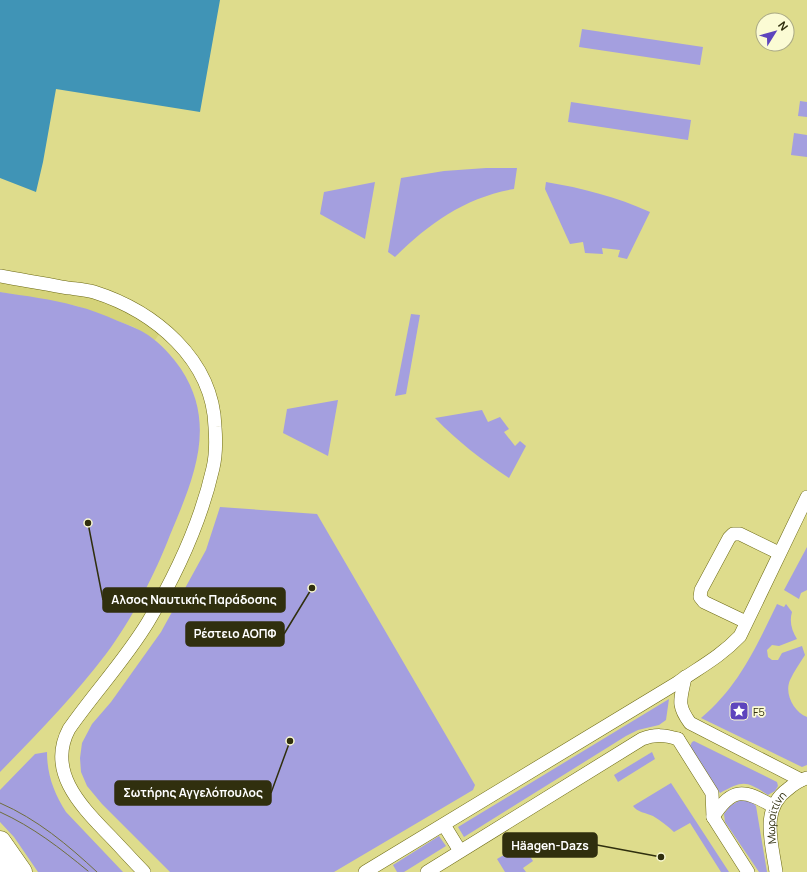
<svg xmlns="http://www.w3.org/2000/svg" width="807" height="872" viewBox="0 0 807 872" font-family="Manrope,sans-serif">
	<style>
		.built { fill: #d5d37a }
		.green { fill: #a49fdf }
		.water { fill: #4094b6 }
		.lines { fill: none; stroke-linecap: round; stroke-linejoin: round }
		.street-casing { stroke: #6c6913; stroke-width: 14 }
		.highway-casing { stroke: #6c6913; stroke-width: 23 }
		.street { stroke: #fff; stroke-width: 13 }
		.highway { stroke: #fff; stroke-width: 22 }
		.tram { stroke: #6f6e3c; stroke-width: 1 }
		.labels { text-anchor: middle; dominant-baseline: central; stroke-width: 3.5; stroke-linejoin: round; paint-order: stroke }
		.poi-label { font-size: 11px; fill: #302f0e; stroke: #fbfbd4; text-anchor: start }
		.street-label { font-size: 11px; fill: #302f0e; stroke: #fbfbd4 }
		.leader { fill: none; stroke: #302f0e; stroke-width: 1.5 }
		.callout-dot { fill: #302f0e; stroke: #fbfbd4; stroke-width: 1.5 }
		.callout { fill: #302f0e; stroke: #302f0e; stroke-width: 1.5 }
		.callout-label { font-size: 12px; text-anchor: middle; font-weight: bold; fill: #fff }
	</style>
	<rect width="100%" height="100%" fill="#dedc8c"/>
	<polygon class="built" points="0,276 93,292 163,328 155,340 134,327 77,306 0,292"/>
	<g class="green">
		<polygon points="582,29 703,47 700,65 579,47"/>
		<polygon points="800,101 807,102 807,117 798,116"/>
		<polygon points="571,102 691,120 688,140 568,122"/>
		<polygon points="794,133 807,135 807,157 791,155"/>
		<path d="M486 168H517L514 189C466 197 428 224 395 257L388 252 401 178 444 171Z"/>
		<polygon points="375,182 365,239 320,214 324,192"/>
		<path d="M546 182C582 188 617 197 650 212L627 259 618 257 620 250 602 248 603 254 585 253 583 242 570 244 545 189Z"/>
		<path d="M0 292C25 296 52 299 76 306 90 309 104 315 118 321 128 325 139 329 148 335 161 344 172 356 181 369 218 425 193 480 170 535 155 574 131 621 106 654 74 696 37 734 0 772Z"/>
		<polygon points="411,314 420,315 406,394 395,396"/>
		<polygon points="338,400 328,456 283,433 287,409"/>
		<path d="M482 410 488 422 500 417 509 429 504 432 515 446 520 441 526 446 509 478C482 460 457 441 435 418Z"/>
		<polygon points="220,507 317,514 475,785 473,790 334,872 170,872 102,804 87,786 81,772 80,758 82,743 92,724 111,702 161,632 206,550"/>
		<polygon points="807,547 807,590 801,593 799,599 784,590"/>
		<path d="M777 604 784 607 786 604 792 612C789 622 792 631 797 639L779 646 772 645 767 650 768 657 772 660H778L782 653 802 646 805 655C800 663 794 671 790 680 784 694 794 712 807 717V765L802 767 701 718C739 686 756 647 777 604Z"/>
		<polygon points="669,699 666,720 659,725 638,730 626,736 464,837 458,827"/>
		<path d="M694 741 777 782 778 786 775 791 768 795C746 781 744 780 720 793L690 746 692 742Z"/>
		<path d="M47 752C47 775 54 793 66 812L123 872H38L14 837 0 822V790L35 754Z"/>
		<polygon points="652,752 655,759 618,782 614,775"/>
		<path d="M671 783 729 872H721L690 823 674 832C668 826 661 821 653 816 646 813 637 812 633 806Z"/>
		<polygon points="740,800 751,801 756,806 767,872 759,872 725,822 724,814 730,806"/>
		<polygon points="439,836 446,846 404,872 397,872 393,865"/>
		<polygon points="522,844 533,861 523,868 526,872 505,872 497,859"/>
	</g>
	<polygon class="water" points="0,0 220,0 200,112 56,89 43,162 36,192 0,178"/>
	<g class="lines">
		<g class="street-casing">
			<g id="street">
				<path d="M0 276C21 280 42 283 62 287 73 289 84 289 94 292 154 311 213 359 215 427 216 440 216 455 213 468 201 521 176 575 148 622 125 660 94 693 69 729 47 770 79 804 106 832 119 845 131 859 144 872"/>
				<polyline points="746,622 704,602 700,597 701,590 729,538 733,534 740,534 779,553"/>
				<path d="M685 677C681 699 676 704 690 723L801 780"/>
				<polyline points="678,739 712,793 713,817 748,872"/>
				<path d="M713 817C733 786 744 790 773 806"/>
				<polyline points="444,825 460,851"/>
				<path d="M365 872 677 683C700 667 720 657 740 636L807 497"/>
				<path d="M427 872 642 739C655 734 665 735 678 739"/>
				<path id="s1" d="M776 872C772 843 760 809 788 789 794 784 800 780 807 778"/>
			</g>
		</g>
		<g class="highway-casing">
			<g id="highway">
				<polyline points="0,842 21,872"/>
				<polyline points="0,871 0,872"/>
			</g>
		</g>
		<use href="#street" class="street"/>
		<use href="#highway" class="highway"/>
		<g class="tram">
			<path d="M0 803C37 819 68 845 97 872"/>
			<path d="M0 812C33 827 60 848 88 871"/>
		</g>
	</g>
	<defs>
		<g id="sight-square" transform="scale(1)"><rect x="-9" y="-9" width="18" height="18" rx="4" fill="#5e45bd" stroke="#fbfbd4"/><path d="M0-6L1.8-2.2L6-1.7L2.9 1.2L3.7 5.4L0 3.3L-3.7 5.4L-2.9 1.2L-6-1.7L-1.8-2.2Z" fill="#fff"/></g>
	</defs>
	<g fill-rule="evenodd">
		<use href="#sight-square" x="739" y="711"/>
	</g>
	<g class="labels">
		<g class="poi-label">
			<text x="753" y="711">F5</text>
		</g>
		<g class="street-label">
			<text stroke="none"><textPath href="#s1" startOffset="56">Μωραϊτίνη</textPath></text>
		</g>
	</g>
	<path class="leader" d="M88 523L103 600M312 588L284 634M290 741L271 793M661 857L597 845"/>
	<g class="callout-dot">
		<circle cx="88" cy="523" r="4"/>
		<circle cx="312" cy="588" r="4"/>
		<circle cx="290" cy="741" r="4"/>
		<circle cx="661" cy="857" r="4"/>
	</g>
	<g class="callout">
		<rect x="103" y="588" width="182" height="24" rx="4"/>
		<rect x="186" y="622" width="98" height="24" rx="4"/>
		<rect x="115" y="781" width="156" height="24" rx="4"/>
		<rect x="503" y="833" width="94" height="24" rx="4"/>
	</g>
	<g class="callout-label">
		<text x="194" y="604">Αλσος Ναυτικής Παράδοσης</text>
		<text x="235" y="638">Ρέστειο ΑΟΠΦ</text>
		<text x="193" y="797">Σωτήρης Αγγελόπουλος</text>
		<text x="550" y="850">Häagen-Dazs</text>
	</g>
	<g transform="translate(775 32) rotate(53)"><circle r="19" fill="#fbfbd4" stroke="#aaa985"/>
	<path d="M0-3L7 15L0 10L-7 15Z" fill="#5e45bd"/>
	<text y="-6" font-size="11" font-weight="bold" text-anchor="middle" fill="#302f0e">N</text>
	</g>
</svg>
